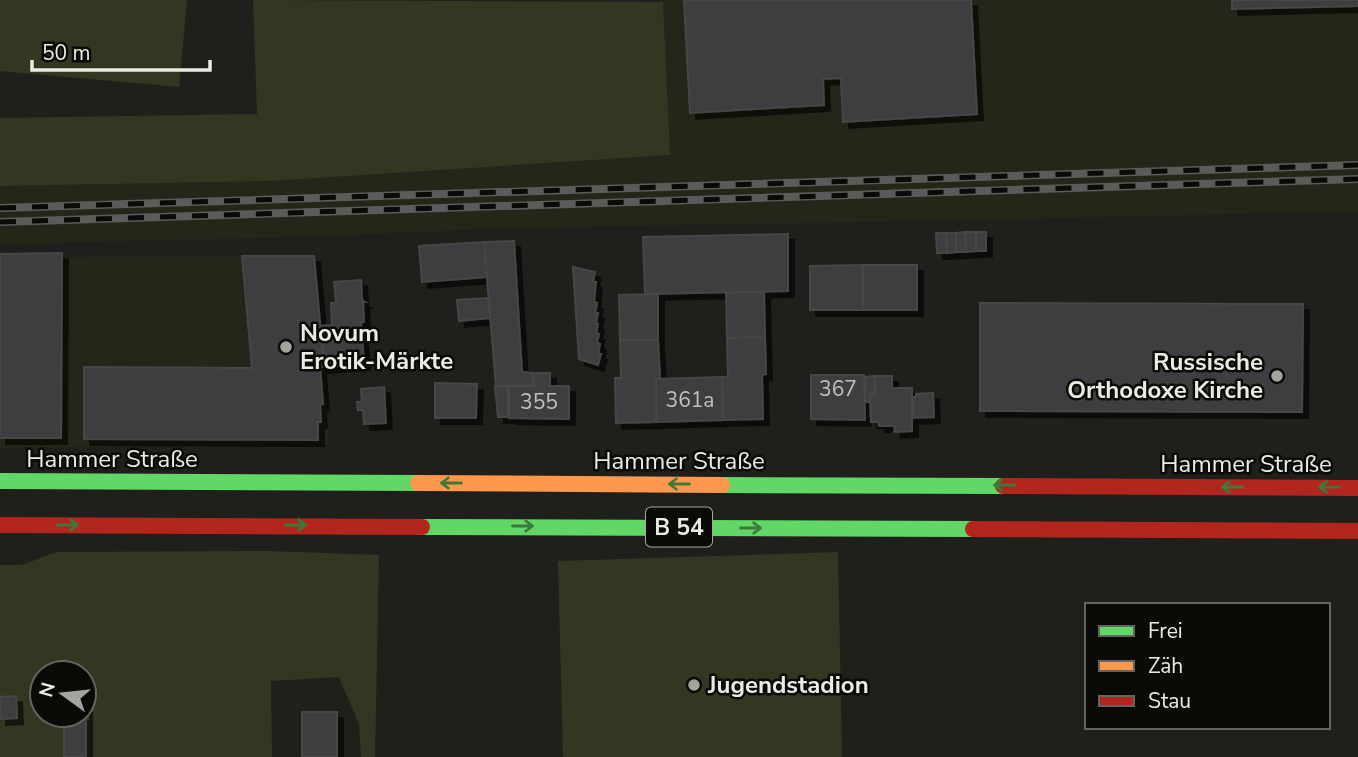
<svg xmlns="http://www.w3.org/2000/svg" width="1358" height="757" viewBox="0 0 1358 757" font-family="'Nunito Sans',sans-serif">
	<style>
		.built { fill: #25261a }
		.green { fill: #353622; fill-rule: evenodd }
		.building { fill: #3f3d40; stroke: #464645; stroke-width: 2; filter: url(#shadow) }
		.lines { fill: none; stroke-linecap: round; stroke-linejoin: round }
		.fast { stroke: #63d668; stroke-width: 16 }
		.slow { stroke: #ff974d; stroke-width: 16 }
		.jam { stroke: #b3261e; stroke-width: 16 }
		.rail-casing { stroke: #5b5c59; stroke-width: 8 }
		.rail { stroke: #0a0a07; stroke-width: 5; stroke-dasharray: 16; stroke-linecap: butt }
		.oneway { stroke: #3b7a3c }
		.poi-dot { fill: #a4a49f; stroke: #0a0a07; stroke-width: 2.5 }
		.labels { text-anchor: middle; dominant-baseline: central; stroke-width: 5; stroke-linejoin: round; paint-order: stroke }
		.number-label { font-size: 21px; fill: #c0c0bc }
		.shield { fill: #0a0a07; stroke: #a8a8a3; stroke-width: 2 }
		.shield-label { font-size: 23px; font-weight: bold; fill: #ebebe6 }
		.poi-label { font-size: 24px; font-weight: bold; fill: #ebebe6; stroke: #0a0a07; text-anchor: start }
		.street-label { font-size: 24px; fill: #ebebe6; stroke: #0a0a07 }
	</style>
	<defs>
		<filter id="shadow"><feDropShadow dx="6" dy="6" stdDeviation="0" flood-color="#0009"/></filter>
	</defs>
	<rect width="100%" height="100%" fill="#1f201b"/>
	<g class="built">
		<polygon points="663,0 1358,0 1358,211 987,220 508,228 308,237 0,244 0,186 272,181 669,155"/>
		<polygon points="62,253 62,257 314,256 329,444 0,448 0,254"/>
	</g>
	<g class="green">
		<polygon points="0,0 187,0 179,87 0,71"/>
		<polygon points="253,0 663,2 670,155 272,181 0,186 0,118 257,114"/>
		<path d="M269 551 379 555 375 757H361L359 724 339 677 271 681 272 757H0V565H22L56 552ZM42 673H84V715H42Z"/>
		<polygon points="838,552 842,757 563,757 558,561"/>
	</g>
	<g class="building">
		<polygon points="684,0 971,0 977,114 843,122 841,78 823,79 824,105 690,113"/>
		<polygon points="1232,0 1358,0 1358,6 1232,9"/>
		<polygon points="965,232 976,232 976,251 966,252"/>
		<polygon points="965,232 966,252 956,252 956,233"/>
		<rect x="976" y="232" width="10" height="19"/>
		<polygon points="936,233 946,233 947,253 937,253"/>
		<polygon points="946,233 956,233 956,252 947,253"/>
		<polygon points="788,234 788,291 645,294 643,237"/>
		<polygon points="514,241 522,372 533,373 534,385 496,386 484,242"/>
		<polygon points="484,242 487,277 422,282 419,246"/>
		<polygon points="62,253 61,438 0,438 0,254"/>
		<polygon points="242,256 314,256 324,367 320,367 323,404 320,405 321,422 318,422 318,440 84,439 84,367 252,368"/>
		<rect x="863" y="265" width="54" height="45"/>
		<polygon points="863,265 863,310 810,310 810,266"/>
		<polygon points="573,267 595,272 593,282 596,282 594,302 597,303 595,313 598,313 596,323 598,324 596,333 599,334 597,343 600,344 598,354 601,354 598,365 579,359"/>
		<polygon points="361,280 362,300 365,302 363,302 364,322 361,322 364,364 324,367 321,326 332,325 331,303 336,303 334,282"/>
		<polygon points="764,292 765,337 727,338 726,293"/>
		<polygon points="658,294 658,340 620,340 619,295"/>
		<polygon points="488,298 490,318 459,321 457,300"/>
		<polygon points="980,303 1303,304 1302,412 980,411"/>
		<polygon points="765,337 766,374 762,375 763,419 723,420 722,377 728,377 727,338"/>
		<polygon points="658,340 660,378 656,379 656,422 616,423 615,378 621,378 620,340"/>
		<polygon points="533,373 550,373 550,386 569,386 569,419 509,418 509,386 534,386"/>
		<polygon points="811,375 864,375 865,420 811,419"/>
		<polygon points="875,376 892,376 892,388 912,388 912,431 894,432 895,426 879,426 878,422 871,422 870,402 871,394 876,394"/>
		<polygon points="875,376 875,393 870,393 870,402 865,402 865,377"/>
		<polygon points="722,377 723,420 657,422 656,379"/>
		<polygon points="435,383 477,384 476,418 435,418"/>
		<polygon points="495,386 508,386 508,417 498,417"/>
		<polygon points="384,387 386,423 364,424 363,410 358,410 357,402 362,402 361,389"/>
		<polygon points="933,393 934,417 913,418 913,397 916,397 916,394"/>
		<polygon points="16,696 17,718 0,719 0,697"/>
		<polygon points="84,707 86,707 86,757 64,757 64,715 84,715"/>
		<rect x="302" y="712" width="35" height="45"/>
	</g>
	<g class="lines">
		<g class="fast">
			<polyline points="0,481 418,483"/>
			<polyline points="722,485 1003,486"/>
			<polyline points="422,527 973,529"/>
		</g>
		<polyline class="slow" points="418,483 722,485"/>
		<g class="jam">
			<polyline points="1003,486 1358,488"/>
			<polyline points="0,525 422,527"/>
			<polyline points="973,529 1358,531"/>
		</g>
		<g class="rail-casing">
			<g id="rail">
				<polyline points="0,208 1358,165"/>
				<polyline points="0,222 1358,179"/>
			</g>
		</g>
		<use href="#rail" class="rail"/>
	</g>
	<defs><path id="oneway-shaft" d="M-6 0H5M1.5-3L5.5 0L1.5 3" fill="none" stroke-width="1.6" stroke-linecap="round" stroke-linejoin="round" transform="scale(1.75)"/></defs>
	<g class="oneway">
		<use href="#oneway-shaft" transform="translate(451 483) rotate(-180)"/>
		<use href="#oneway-shaft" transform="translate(679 484) rotate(-180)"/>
		<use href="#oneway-shaft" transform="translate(1004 485) rotate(-180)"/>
		<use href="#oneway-shaft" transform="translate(1232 487) rotate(-180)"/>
		<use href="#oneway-shaft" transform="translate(1329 487) rotate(-179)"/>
		<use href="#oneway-shaft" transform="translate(68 525)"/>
		<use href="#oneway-shaft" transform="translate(296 525)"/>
		<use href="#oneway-shaft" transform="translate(523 526)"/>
		<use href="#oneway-shaft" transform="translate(751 528)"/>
	</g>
	<g class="poi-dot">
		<circle cx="286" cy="347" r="7"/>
		<circle cx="1277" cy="376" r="7"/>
		<circle cx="694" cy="685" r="7"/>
	</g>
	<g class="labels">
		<g class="number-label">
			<text x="838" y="389">367</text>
			<text x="690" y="400">361a</text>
			<text x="539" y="402">355</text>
		</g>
		<rect class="shield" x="646" y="507.5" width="66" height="39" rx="5"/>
		<g class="shield-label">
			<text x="679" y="527">B 54</text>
		</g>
		<g class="poi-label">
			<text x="300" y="333">Novum<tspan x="300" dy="28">Erotik-Märkte</tspan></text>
			<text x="1263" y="362" text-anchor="end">Russische<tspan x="1263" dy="28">Orthodoxe Kirche</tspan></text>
			<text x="708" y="685">Jugendstadion</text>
		</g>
		<g class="street-label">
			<text x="112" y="459">Hammer Straße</text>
			<text x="679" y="461">Hammer Straße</text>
			<text x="1246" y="464">Hammer Straße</text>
		</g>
	</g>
	<rect x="1085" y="603" width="245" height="126" fill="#0a0a07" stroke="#646460" stroke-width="2"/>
	<rect x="1099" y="626" width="35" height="10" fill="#63d668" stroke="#646460" stroke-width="2"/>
	<text x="1148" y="638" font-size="21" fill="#ebebe6">Frei</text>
	<rect x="1099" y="661" width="35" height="10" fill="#ff974d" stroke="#646460" stroke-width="2"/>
	<text x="1148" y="673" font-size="21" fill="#ebebe6">Zäh</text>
	<rect x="1099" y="696" width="35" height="10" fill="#b3261e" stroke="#646460" stroke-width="2"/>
	<text x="1148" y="708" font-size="21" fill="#ebebe6">Stau</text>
	<g transform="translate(63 694) rotate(285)"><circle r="33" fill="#0a0a07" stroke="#646460" stroke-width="2"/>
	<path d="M0-5L12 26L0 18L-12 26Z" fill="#a4a49f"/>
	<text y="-10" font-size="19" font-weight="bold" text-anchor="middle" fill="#ebebe6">N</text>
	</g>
	<path d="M32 60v10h178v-10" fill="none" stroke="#ebebe6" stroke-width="3.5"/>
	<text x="42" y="60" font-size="21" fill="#ebebe6" stroke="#0a0a07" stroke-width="5" paint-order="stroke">50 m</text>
</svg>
